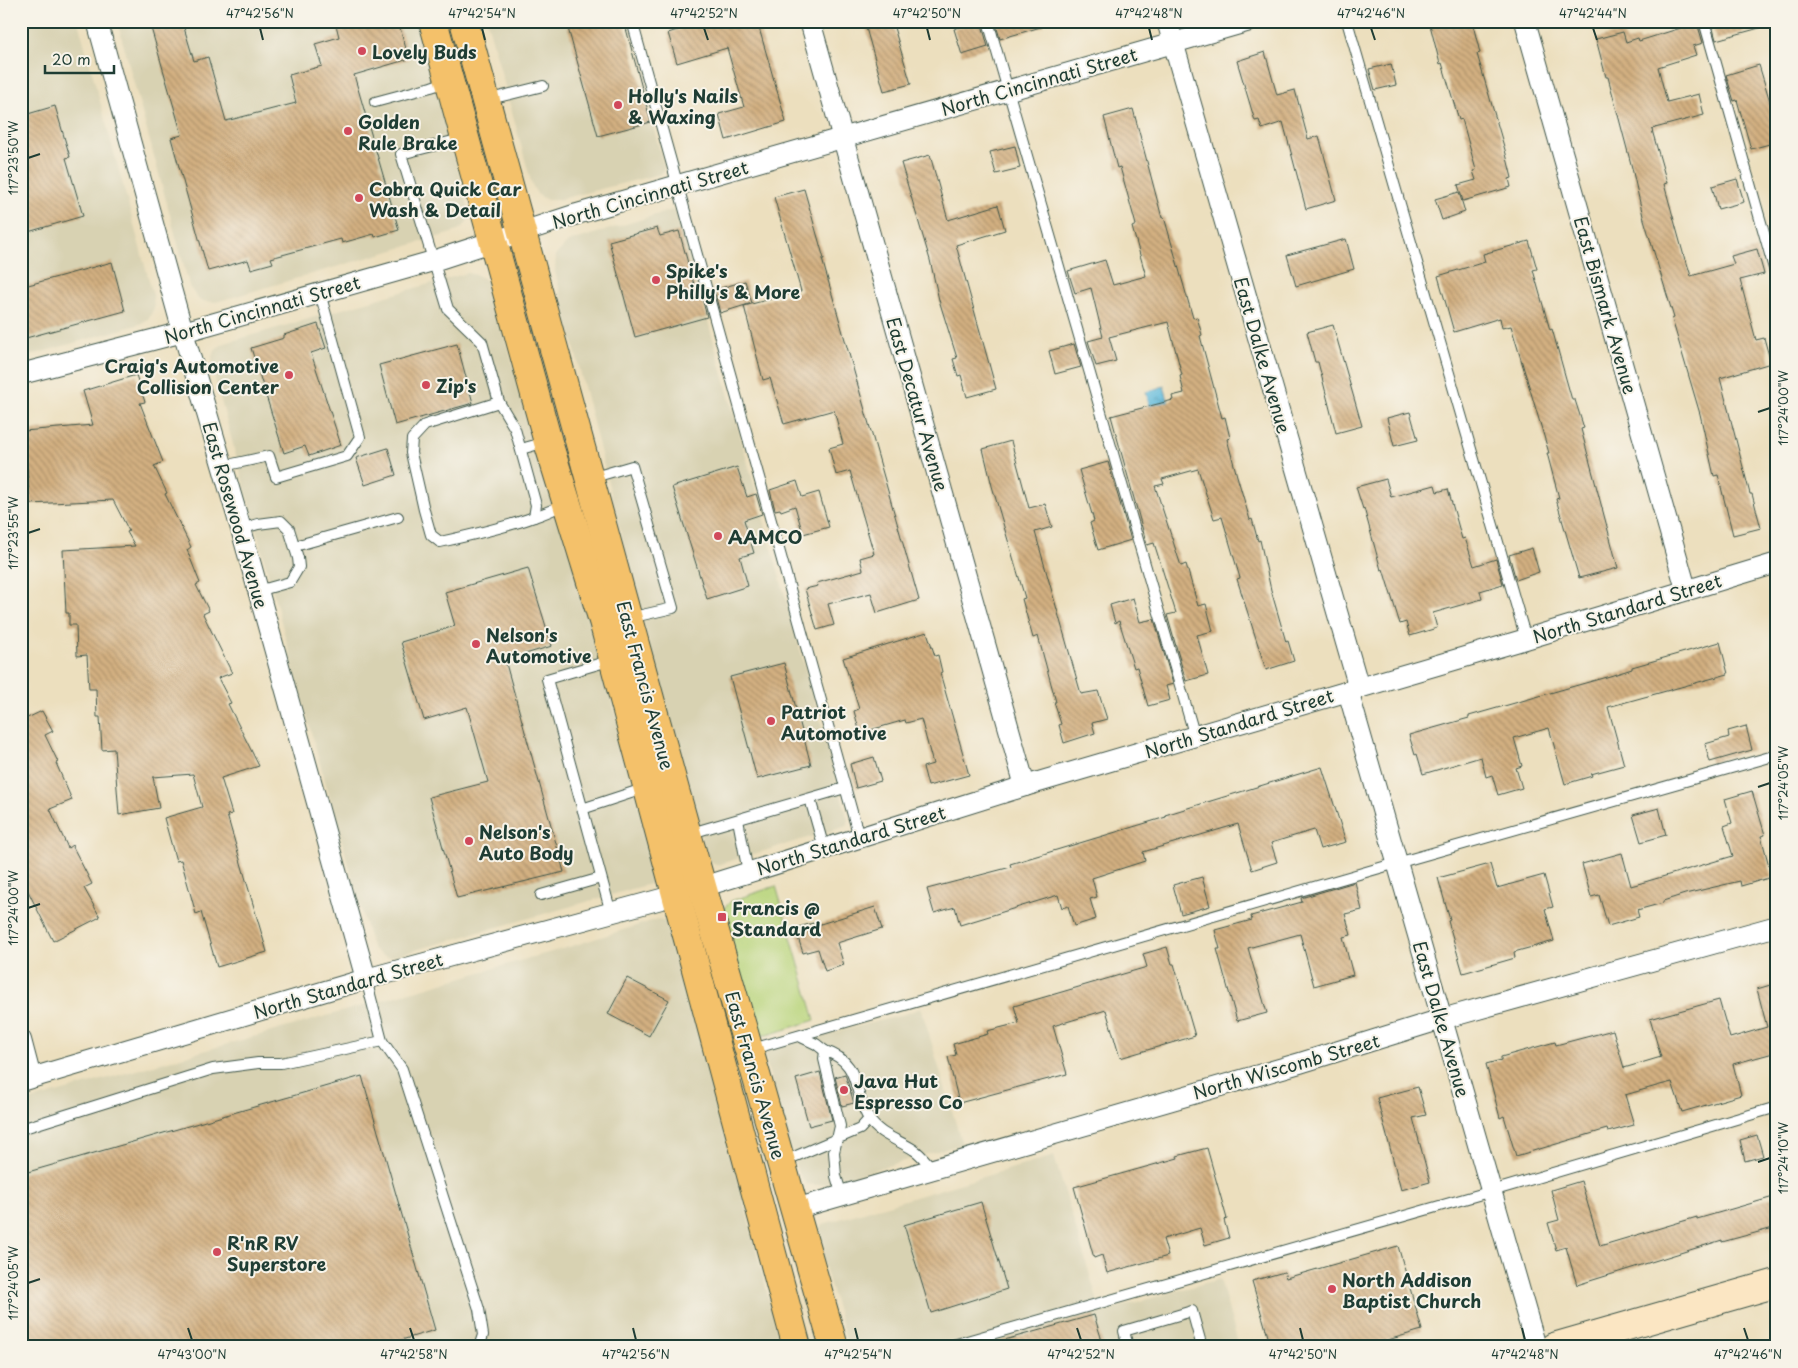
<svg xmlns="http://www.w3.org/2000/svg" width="1798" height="1368" viewBox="0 0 1798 1368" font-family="'Playpen Sans',sans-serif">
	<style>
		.built { fill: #d8d2b2 }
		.green { fill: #b8d47a; stroke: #6c8857 }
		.water { fill: url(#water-ripples); stroke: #3e7c88 }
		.building { fill: url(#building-back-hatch) }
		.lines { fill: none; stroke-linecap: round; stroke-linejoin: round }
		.lane-casing { stroke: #3e5549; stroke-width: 12 }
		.street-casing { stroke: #3e5549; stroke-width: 22 }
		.secondary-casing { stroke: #3e5549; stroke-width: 30 }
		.primary-casing { stroke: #3e5549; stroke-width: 30 }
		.lane { stroke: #fff; stroke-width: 10 }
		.street { stroke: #fff; stroke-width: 20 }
		.secondary { stroke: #fbe6c3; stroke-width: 28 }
		.primary { stroke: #f4c16a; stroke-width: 28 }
		.ticks { fill: none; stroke: #1f3d34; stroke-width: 2 }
		.poi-dot { fill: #d1495b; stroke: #f7f3e8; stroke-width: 2 }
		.labels { text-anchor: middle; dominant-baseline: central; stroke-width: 4; stroke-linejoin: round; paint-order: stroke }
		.poi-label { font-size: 18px; font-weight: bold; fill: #1f3d34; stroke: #f7f3e8; text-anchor: start }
		.street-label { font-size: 18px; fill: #1f3d34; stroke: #f7f3e8 }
		.neatline { fill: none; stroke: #1f3d34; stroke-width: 2 }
		.ticks-label { font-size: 12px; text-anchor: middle; fill: #1f3d34 }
	</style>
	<defs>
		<pattern id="water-ripples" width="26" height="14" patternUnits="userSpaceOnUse" patternTransform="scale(1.25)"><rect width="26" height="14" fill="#5ebadc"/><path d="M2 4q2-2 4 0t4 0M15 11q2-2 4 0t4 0" fill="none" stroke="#4d98b3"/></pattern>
		<pattern id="building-back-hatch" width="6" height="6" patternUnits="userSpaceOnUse" patternTransform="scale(1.25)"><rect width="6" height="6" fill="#d3b081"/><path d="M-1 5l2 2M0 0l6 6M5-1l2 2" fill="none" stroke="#ab906a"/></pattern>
	</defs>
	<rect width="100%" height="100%" fill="#f7f3e8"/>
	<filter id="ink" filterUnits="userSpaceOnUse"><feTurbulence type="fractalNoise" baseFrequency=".02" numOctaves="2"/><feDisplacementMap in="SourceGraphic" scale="10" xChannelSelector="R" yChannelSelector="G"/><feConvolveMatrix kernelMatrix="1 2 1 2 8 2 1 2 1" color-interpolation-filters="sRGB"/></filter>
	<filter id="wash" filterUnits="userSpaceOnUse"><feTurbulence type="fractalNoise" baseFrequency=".0096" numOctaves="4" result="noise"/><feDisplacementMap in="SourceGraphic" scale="20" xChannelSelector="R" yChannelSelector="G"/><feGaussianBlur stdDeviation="1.12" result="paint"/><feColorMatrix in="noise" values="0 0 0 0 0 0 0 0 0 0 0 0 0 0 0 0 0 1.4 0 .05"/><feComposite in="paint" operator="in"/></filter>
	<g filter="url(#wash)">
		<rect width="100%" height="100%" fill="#ecdfbe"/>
		<g class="built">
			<polygon points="21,21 78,21 153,295 154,308 149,318 140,324 21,358"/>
			<polygon points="117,21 417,21 469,210 468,220 464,226 455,232 216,302 200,301 190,288"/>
			<polygon points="487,21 624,21 664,166 664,170 660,174 557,200 547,200 537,194 532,185"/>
			<polygon points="672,210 677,213 679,218 848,820 848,825 844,827 717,865 710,861 705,851 645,629 555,271 556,255 568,242"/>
			<polygon points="467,273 477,275 486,280 491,291 596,643 659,872 653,883 643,886 391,957 383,956 374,950 371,944 310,728 213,371 212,356 217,348 225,343"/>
			<polygon points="658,919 667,921 674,930 781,1347 21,1347 21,1103 569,947"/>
			<polygon points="921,1008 962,1144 825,1184 815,1185 806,1184 797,1170 764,1054 768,1049 899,1016"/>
			<polygon points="1054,1156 1101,1312 1220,1279 1239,1347 848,1347 817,1239 818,1230 823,1224"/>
		</g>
		<polygon class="green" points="776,886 815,1020 767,1035 761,1035 756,1031 724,916 724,908 731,901"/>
		<polygon class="water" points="1164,386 1174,421 1155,426 1146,392"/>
		<g id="blocks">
			<g class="building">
				<polygon points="149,21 182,21 194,61 208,57 226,121 296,103 289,75 322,66 315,44 339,37 335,21 398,21 409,59 354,75 399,230 375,237 374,234 342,243 341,239 271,258 273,263 251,269 248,260 208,271 171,138 182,135"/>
				<polygon points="566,21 624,21 651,122 598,136"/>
				<polygon points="706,21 757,21 786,122 726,140 719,114 744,107 727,48 677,63 668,33"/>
				<polygon points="864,21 892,21 911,84 884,91"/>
				<polygon points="978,21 981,21 988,47 962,55 954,29"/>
				<polygon points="995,21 1043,21 1044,26 1000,39"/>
				<polygon points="1429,21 1472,21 1480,53 1477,54 1505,150 1512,178 1509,179 1511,187 1463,201 1458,185 1476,180 1473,171 1476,170 1462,119 1459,120 1442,63 1440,64"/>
				<polygon points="1711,21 1762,21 1763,27 1716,40"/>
				<polygon points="1697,23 1703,43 1693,46 1696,55 1658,67 1667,102 1699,94 1704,115 1655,128 1652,130 1667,183 1664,184 1685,260 1686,260 1691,276 1734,264 1731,256 1757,249 1764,274 1740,280 1756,340 1764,338 1771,363 1720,378 1750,494 1752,494 1761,528 1733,535 1718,475 1714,476 1700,414 1672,319 1674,318 1643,216 1632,168 1608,77 1606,77 1596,39 1623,32 1626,42 1638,38 1639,41"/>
				<polygon points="1265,52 1277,95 1295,90 1308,139 1319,136 1336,200 1306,209 1283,122 1262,129 1259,120 1255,121 1237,61"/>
				<polygon points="1391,64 1396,85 1375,90 1369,69"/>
				<polygon points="1759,65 1774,115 1777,114 1777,142 1751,149 1737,100 1734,101 1726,75"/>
				<polygon points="55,106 70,157 66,158 83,216 21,234 21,116"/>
				<polygon points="1133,109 1162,218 1164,217 1193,318 1197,317 1202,335 1200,336 1222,418 1225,417 1230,438 1227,439 1237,476 1250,520 1252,519 1258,541 1260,540 1271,590 1286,642 1288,641 1294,661 1266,670 1237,579 1240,578 1222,517 1214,519 1198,469 1162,479 1164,484 1155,486 1181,566 1186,564 1198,606 1206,604 1213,631 1197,635 1208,675 1186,681 1167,615 1176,613 1154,543 1147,545 1111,416 1173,400 1172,396 1184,393 1180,376 1182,375 1168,322 1109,337 1116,361 1096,366 1088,341 1103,337 1091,288 1075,293 1068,271 1105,260 1113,285 1146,276 1132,227 1136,225 1120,167 1117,168 1104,117"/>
				<polygon points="1015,146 1020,168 996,174 990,152"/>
				<polygon points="930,155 948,220 998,205 1005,230 956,245 996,389 967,397 961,375 958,376 953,359 957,358 939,300 930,260 901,163"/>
				<polygon points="1737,179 1744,202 1718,209 1712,186"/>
				<polygon points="804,189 824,259 822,259 919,600 877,613 871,593 828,604 834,625 817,630 805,589 818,586 817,583 863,570 860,558 874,554 850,471 836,475 829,448 843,444 834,410 784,424 770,378 763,380 744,306 801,291 774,197"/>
				<polygon points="1459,192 1465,212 1442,220 1435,199"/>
				<polygon points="657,228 660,236 679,231 697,295 701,294 707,317 635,337 609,241"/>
				<polygon points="1346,239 1354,269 1296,286 1287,255"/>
				<polygon points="1529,241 1537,269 1533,270 1550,330 1552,329 1572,400 1575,400 1584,428 1581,429 1618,568 1579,578 1556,499 1559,498 1547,453 1549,453 1511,326 1502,328 1500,318 1454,332 1438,276 1485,262 1483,254"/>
				<polygon points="112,262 125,311 26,338 21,319 21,287"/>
				<polygon points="745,281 752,303 720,313 714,290"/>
				<polygon points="318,324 326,348 311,353 341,445 309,456 305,446 284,453 251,348 284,338 284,335"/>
				<polygon points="1333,325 1362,426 1336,433 1318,362 1315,362 1307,332"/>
				<polygon points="457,344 473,403 395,425 379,365"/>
				<polygon points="1074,344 1081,367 1055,374 1049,351"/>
				<polygon points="136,375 145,402 140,403 163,462 154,466 167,493 165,494 191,547 187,550 200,583 196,585 209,611 203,614 232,673 218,678 231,703 228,704 259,766 221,778 232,814 227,815 267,952 217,967 201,912 196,914 181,860 176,861 164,818 202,807 193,774 153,777 159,808 119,815 114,749 102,750 100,717 97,717 96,689 89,689 87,655 77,656 76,625 69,625 69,613 66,613 63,550 135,546 127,532 129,531 113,500 30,504 24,431 93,425 83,391"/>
				<polygon points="1410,412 1418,440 1394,446 1387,418"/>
				<polygon points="1011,441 1029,508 1045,504 1052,527 1035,532 1081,694 1098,691 1107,719 1092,723 1095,733 1064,743 1059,725 1061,724 1054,702 1056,702 1038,636 1033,638 1022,599 1025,598 992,486 983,449"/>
				<polygon points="388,448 396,475 365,485 356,458"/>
				<polygon points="1108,462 1131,540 1098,550 1090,523 1094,521 1079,470"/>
				<polygon points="737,467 747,497 756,494 762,514 744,520 754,553 740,557 748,586 707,599 672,487"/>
				<polygon points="1386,479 1391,497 1435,485 1437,492 1448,489 1462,539 1465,538 1474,566 1496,559 1503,584 1480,591 1482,599 1433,613 1437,628 1410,636 1406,622 1400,624 1383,569 1381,570 1364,508 1363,509 1356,487"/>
				<polygon points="797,481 802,497 819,492 829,527 803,534 795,506 781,511 780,509 775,510 770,490"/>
				<polygon points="1532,548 1539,572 1516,580 1509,555"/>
				<polygon points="528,568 552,646 505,660 564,872 457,898 429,797 488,782 467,707 424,720 401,642 455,626 445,592"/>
				<polygon points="1133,598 1140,622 1154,619 1173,684 1166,686 1170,700 1148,706 1137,667 1134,668 1119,621 1115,623 1110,605"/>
				<polygon points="927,632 935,656 938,655 942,672 940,673 969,775 928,786 923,767 933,764 921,719 906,723 905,720 860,733 854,711 859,709 843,658"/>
				<polygon points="1720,642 1728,674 1608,707 1624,765 1591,774 1592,776 1565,784 1549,728 1514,738 1522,766 1516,768 1522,788 1498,795 1492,775 1486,777 1481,757 1423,774 1417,754 1415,755 1409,735 1469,718 1469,716 1610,676 1632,669 1632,667"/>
				<polygon points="784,663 811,765 757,779 730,677"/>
				<polygon points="42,711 53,731 45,735 58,762 56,763 72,800 50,809 68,848 72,845 92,884 84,888 100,917 53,941 21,877 21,721"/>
				<polygon points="1746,726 1752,750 1710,762 1705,744 1729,737 1728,731"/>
				<polygon points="874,757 881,781 856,788 850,764"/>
				<polygon points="1322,767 1346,842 1320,849 1314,830 1294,836 1271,843 1277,862 1252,870 1238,824 1143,852 1145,861 1092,878 1097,897 1090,899 1096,919 1074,926 1068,906 1062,908 1058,895 960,925 955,907 934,913 927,889 1011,867 1010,864 1166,817 1165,815"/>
				<polygon points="1752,791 1765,835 1761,836 1772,877 1741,886 1740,881 1685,894 1663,901 1663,903 1637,910 1639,917 1608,926 1599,895 1591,897 1582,864 1622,853 1631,886 1733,856 1724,826 1732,823 1725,799"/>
				<polygon points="1659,808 1666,835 1641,842 1633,815"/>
				<polygon points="1490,864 1497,888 1544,875 1553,907 1545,909 1554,941 1514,952 1515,958 1463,973 1448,921 1450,920 1438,878"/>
				<polygon points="1202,877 1210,906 1181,914 1173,885"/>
				<polygon points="1355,882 1362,910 1345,914 1351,935 1343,937 1353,975 1314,986 1300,934 1248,948 1267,1013 1237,1021 1217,949 1220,949 1215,930 1252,920 1251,916 1302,902 1301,898"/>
				<polygon points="875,907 882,929 837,943 844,965 825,971 818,949 803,953 795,928 813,923 814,926"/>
				<polygon points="1167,947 1172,964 1174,964 1195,1036 1120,1058 1106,1010 1053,1026 1067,1074 959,1103 948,1057 956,1055 953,1044 988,1034 987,1031 1019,1023 1014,1006 1147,967 1143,954"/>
				<polygon points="627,978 669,1000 649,1036 608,1014"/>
				<polygon points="1777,983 1777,1052 1733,1064 1741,1095 1682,1112 1672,1082 1660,1085 1625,1095 1634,1125 1608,1132 1607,1129 1516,1156 1504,1116 1500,1118 1486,1064 1501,1060 1501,1057 1555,1042 1556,1045 1613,1030 1624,1068 1661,1057 1650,1019 1719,1000 1730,1038 1767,1027 1757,989"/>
				<polygon points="820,1072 832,1120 809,1126 796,1079"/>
				<polygon points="845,1074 854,1103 842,1106 835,1077"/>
				<polygon points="362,1076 435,1330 378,1347 21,1347 21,1174"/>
				<polygon points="1418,1087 1426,1115 1413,1118 1430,1182 1401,1190 1377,1098"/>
				<polygon points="1757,1135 1763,1156 1745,1161 1740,1140"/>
				<polygon points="1207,1148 1227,1219 1224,1220 1229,1238 1205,1245 1200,1228 1163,1239 1168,1256 1107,1273 1102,1255 1094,1258 1074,1187 1178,1158 1177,1156"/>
				<polygon points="1581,1181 1600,1246 1697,1217 1697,1219 1777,1196 1777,1227 1722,1242 1722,1240 1577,1285 1566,1247 1556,1250 1548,1223 1559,1220 1551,1190"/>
				<polygon points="981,1202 1007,1289 931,1313 904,1225"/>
				<polygon points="1398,1246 1422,1330 1364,1347 1271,1347 1252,1281 1284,1272 1286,1278"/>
				<polygon points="1094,1315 1104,1347 1002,1347 1001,1341"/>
			</g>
		</g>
	</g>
	<g filter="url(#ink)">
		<use href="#blocks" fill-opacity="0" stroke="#3e5549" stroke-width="1"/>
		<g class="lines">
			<g class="lane-casing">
				<g id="lane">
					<polyline points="632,21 859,837"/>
					<polyline points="988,21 1195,737"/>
					<polyline points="1347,21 1526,639"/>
					<polyline points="1704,21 1777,279"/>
					<polyline points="486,100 543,86"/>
					<polyline points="375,102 431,87 449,81"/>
					<polyline points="465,138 401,154 448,309 482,342 499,402 515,429 536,505 534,517"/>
					<path d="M499 402 425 425 412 439 411 453 424 510 431 535 440 542C467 536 493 530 519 522 536 516 550 513 565 503"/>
					<polyline points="521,449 546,442"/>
					<polyline points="223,466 269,456 276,477 347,456 360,437 320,293"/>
					<polyline points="591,478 632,466 673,608 629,618"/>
					<polyline points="241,529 258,524 281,521 289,529 298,558 299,567 290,582 258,591"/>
					<polyline points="295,546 398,517"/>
					<polyline points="810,799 824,848"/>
					<polyline points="582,809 646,788"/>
					<polyline points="738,820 748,872"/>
					<polyline points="688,834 845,788"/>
					<polyline points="541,895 601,878"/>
					<polyline points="611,913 547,679 612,660"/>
					<polyline points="366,979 382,1041 402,1069 479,1309 483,1335 479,1347"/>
					<polyline points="799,1036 816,1044 825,1051"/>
					<polyline points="749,1050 1397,863 1777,755"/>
					<polyline points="21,1129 213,1069 258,1063 281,1063 382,1041"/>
					<polyline points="782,1162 860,1129 869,1119"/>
					<path d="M842 1196 836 1176 834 1152 840 1126 824 1059 825 1051C862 1062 852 1092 869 1119 879 1135 899 1140 914 1150 921 1154 927 1163 933 1169"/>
					<polyline points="946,1347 1492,1191 1777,1107"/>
					<polyline points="1128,1347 1124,1331 1192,1311 1202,1347"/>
				</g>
			</g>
			<g class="street-casing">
				<g id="street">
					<polyline points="97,21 183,332 241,529 366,979"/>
					<polyline points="810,21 1025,786"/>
					<polyline points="1167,21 1359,688"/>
					<polyline points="1525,21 1686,589"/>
					<polyline points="21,374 183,332 433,261 577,214 1250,21"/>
					<polyline points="1348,691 1536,1347"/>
					<polyline points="702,887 1025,786 1526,639 1777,563"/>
					<polyline points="21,1040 31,1078"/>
					<polyline points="21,1081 366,979 676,895"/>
					<polyline points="795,1209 1300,1063 1442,1019 1777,926"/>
				</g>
			</g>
			<g class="secondary-casing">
				<polyline id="secondary" points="1554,1347 1777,1283"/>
			</g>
			<g class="primary-casing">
				<g id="primary">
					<polyline points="433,21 548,442 603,621 797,1347"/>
					<polyline points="464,21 687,834 834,1347"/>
				</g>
			</g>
			<use href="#lane" class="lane"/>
			<use href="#street" class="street"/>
			<use href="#secondary" class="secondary"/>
			<use href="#primary" class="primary"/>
		</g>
	</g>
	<path class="ticks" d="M260 28 263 40M482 28 485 40M704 28 708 40M927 28 930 40M1149 28 1152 40M1371 28 1375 40M1593 28 1597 40M28 158 40 154M1758 412 1770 408M28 533 40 529M1758 787 1770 783M28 908 40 904M1758 1162 1770 1158M28 1283 40 1279M188 1328 192 1340M410 1328 414 1340M633 1328 636 1340M855 1328 858 1340M1077 1328 1081 1340M1300 1328 1303 1340M1522 1328 1525 1340M1744 1328 1748 1340"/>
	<g class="poi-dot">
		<circle cx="362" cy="51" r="5"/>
		<circle cx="618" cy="105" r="5"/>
		<circle cx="348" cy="131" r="5"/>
		<circle cx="359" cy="198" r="5"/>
		<circle cx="656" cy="280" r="5"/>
		<circle cx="289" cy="375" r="5"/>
		<circle cx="426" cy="385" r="5"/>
		<circle cx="718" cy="536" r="5"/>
		<circle cx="476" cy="644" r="5"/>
		<circle cx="771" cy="721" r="5"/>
		<circle cx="469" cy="841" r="5"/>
		<rect x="717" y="912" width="10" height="10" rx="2.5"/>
		<circle cx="844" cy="1090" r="5"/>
		<circle cx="217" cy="1252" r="5"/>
		<circle cx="1332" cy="1289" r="5"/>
	</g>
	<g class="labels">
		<g class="poi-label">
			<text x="372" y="51">Lovely Buds</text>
			<text x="628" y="95">Holly's Nails<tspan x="628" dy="21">&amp; Waxing</tspan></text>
			<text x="358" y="121">Golden<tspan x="358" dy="21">Rule Brake</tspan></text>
			<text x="369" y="188">Cobra Quick Car<tspan x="369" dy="21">Wash &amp; Detail</tspan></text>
			<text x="666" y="270">Spike's<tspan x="666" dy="21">Philly's &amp; More</tspan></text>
			<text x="279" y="365" text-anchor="end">Craig's Automotive<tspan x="279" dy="21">Collision Center</tspan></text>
			<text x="436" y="385">Zip's</text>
			<text x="728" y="536">AAMCO</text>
			<text x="486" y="634">Nelson's<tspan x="486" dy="21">Automotive</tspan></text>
			<text x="781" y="711">Patriot<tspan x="781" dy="21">Automotive</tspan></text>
			<text x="479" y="831">Nelson's<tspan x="479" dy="21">Auto Body</tspan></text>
			<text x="732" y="907">Francis @<tspan x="732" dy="21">Standard</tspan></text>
			<text x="854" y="1080">Java Hut<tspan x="854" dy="21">Espresso Co</tspan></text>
			<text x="227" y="1242">R'nR RV<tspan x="227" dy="21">Superstore</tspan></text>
			<text x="1342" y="1279">North Addison<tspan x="1342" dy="21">Baptist Church</tspan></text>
		</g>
		<g class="street-label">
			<text transform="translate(1039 81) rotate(-16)">North Cincinnati Street</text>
			<text transform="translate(650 194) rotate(-16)">North Cincinnati Street</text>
			<text transform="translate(1606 305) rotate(74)">East Bismark Avenue</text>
			<text transform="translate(262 309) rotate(-16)">North Cincinnati Street</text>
			<text transform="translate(1263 355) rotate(74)">East Dalke Avenue</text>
			<text transform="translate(918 404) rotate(74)">East Decatur Avenue</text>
			<text transform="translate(236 515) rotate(74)">East Rosewood Avenue</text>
			<text transform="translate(1627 608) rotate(-17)">North Standard Street</text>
			<text transform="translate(646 685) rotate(75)">East Francis Avenue</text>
			<text transform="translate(1239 723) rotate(-17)">North Standard Street</text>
			<text transform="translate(851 840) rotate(-17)">North Standard Street</text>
			<text transform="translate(348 985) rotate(-16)">North Standard Street</text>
			<text transform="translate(1442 1019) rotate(74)">East Dalke Avenue</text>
			<text transform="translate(1286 1066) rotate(-16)">North Wiscomb Street</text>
			<text transform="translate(756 1075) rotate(74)">East Francis Avenue</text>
		</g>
	</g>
	<rect width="1798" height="1368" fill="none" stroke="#f7f3e8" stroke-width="55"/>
	<path d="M45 65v8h69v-8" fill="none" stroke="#1f3d34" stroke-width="2.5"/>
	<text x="52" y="65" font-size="15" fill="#1f3d34" stroke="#f7f3e8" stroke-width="4" paint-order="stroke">20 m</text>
	<rect x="28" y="28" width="1742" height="1312" class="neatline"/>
	<g class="ticks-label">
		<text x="260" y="18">47°42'56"N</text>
		<text x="482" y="18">47°42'54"N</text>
		<text x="704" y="18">47°42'52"N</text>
		<text x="927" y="18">47°42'50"N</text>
		<text x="1149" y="18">47°42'48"N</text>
		<text x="1371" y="18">47°42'46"N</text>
		<text x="1593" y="18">47°42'44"N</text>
		<text transform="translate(14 158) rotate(-90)" y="4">117°23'50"W</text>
		<text transform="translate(1784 408) rotate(-90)" y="4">117°24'00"W</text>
		<text transform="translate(14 533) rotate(-90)" y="4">117°23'55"W</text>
		<text transform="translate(1784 783) rotate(-90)" y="4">117°24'05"W</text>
		<text transform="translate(14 908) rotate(-90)" y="4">117°24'00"W</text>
		<text transform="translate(1784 1158) rotate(-90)" y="4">117°24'10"W</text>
		<text transform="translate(14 1283) rotate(-90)" y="4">117°24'05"W</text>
		<text x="192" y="1359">47°43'00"N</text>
		<text x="414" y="1359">47°42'58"N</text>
		<text x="636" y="1359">47°42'56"N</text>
		<text x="858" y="1359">47°42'54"N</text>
		<text x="1081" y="1359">47°42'52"N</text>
		<text x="1303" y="1359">47°42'50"N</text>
		<text x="1525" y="1359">47°42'48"N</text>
		<text x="1748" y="1359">47°42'46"N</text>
	</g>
</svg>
